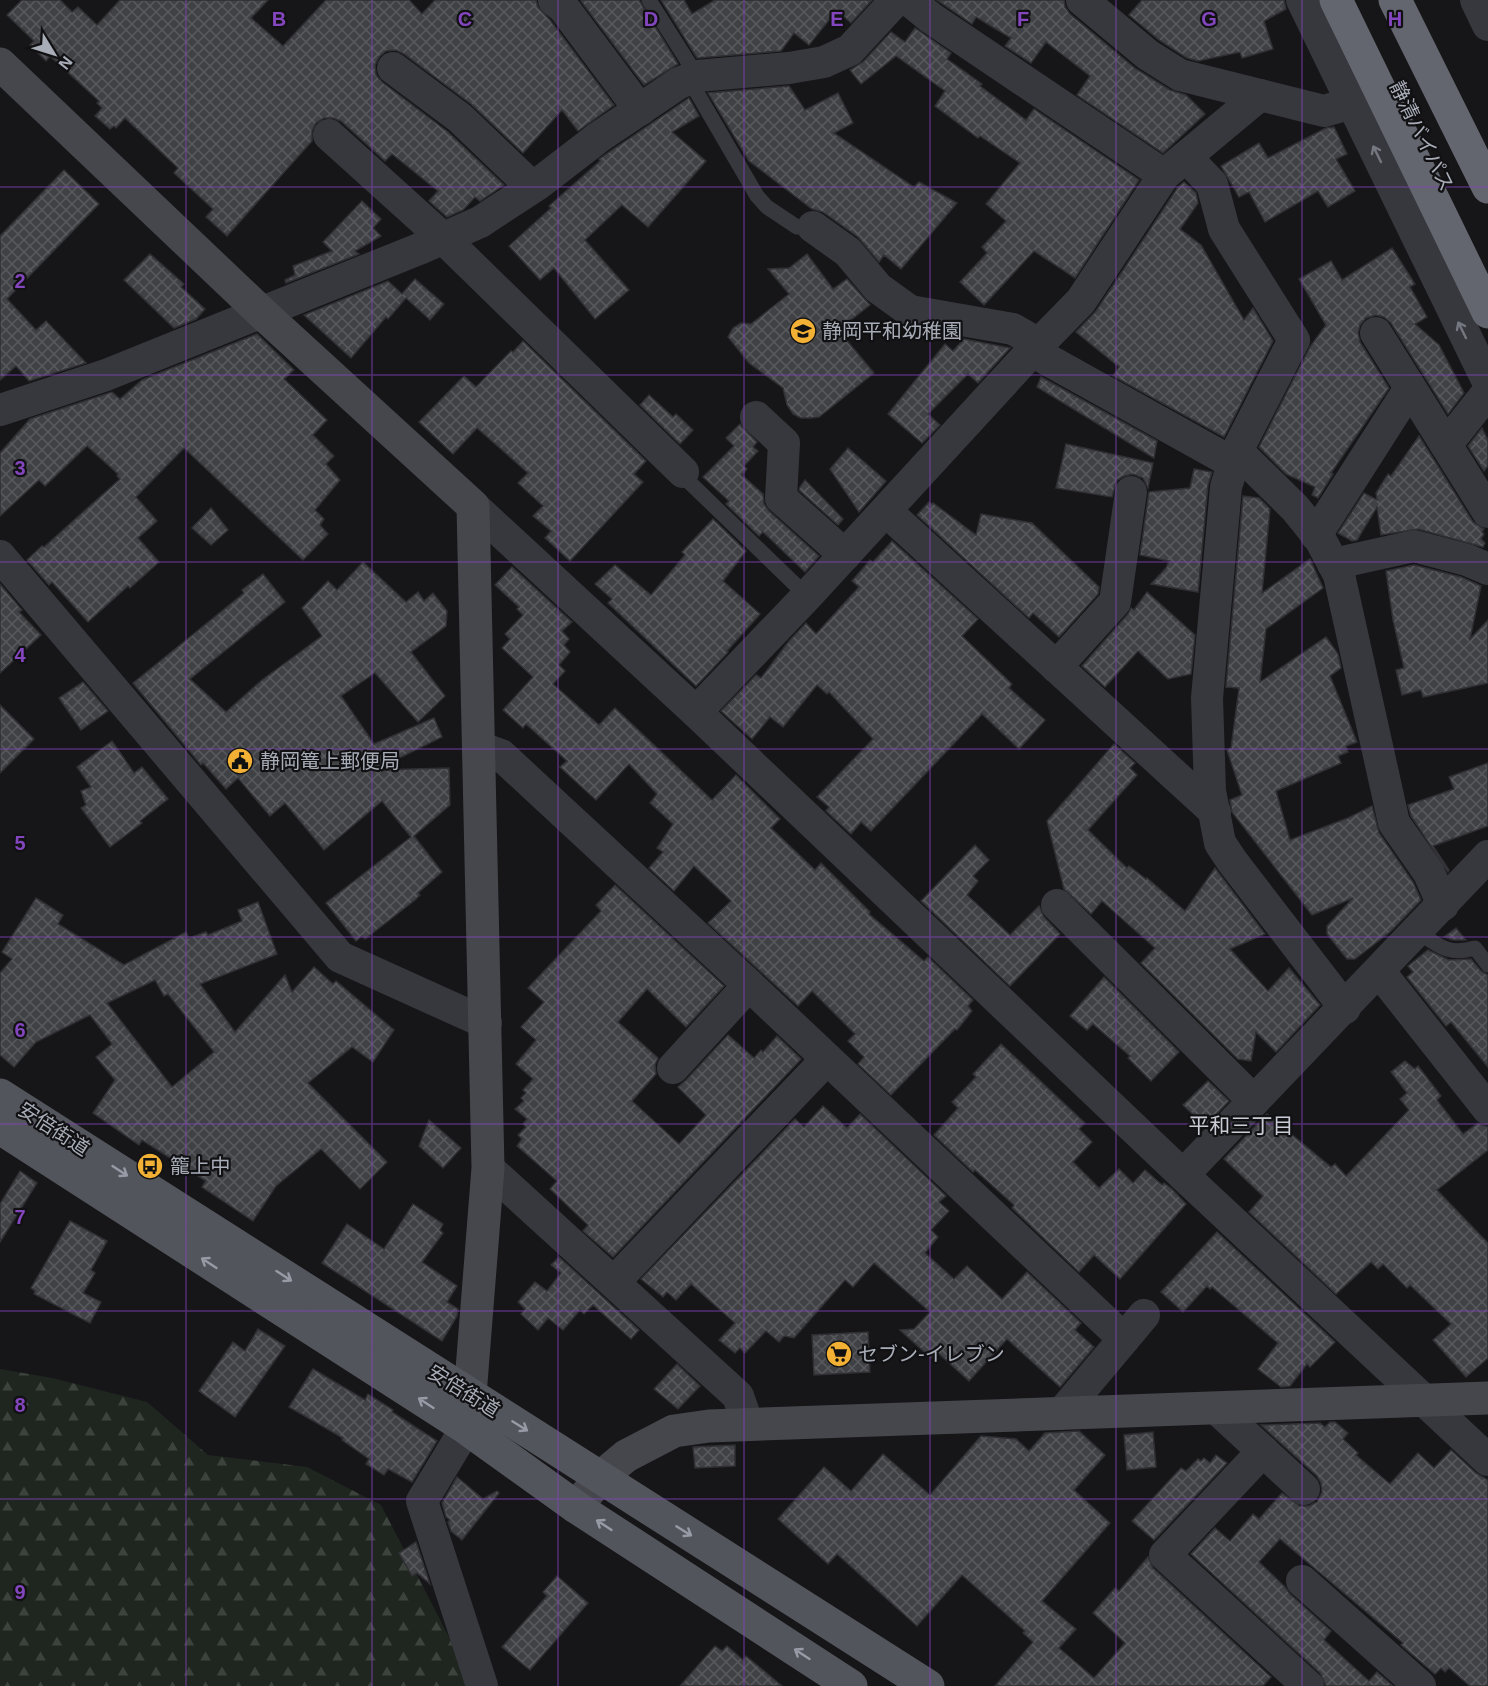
<svg xmlns="http://www.w3.org/2000/svg" width="1488" height="1686" viewBox="0 0 1488 1686" font-family="Helvetica,'Noto Sans JP',sans-serif">
	<style>
		.forest { fill: url(#forest-firs) }
		.building { fill: url(#building-cross-hatch); stroke: #303034; stroke-width: 1.5; fill-rule: evenodd }
		.lines { fill: none; stroke-linecap: round; stroke-linejoin: round }
		.lane { stroke: #37383d; stroke-width: 15 }
		.street { stroke: #37383d; stroke-width: 32 }
		.secondary { stroke: #45474d; stroke-width: 33 }
		.primary { stroke: #53555c; stroke-width: 33 }
		.highway { stroke: #63666e; stroke-width: 33 }
		.oneway { stroke: #757881 }
		.oneway2 { stroke: #979ba6 }
		.grid { fill: none; stroke: #8446be; stroke-width: 1.5; stroke-opacity: 0.55 }
		.labels { text-anchor: middle; dominant-baseline: central; stroke-width: 4.5; stroke-linejoin: round; paint-order: stroke }
		.street-label { font-size: 20px; fill: #a8adb8; stroke: #111113 }
		.poi-label { font-size: 20px; fill: #a8adb8; stroke: #111113; text-anchor: start }
		.neighbourhood-label { font-size: 21px; fill: #c9ccd4; stroke: #111113 }
		.grid-label { font-size: 20px; text-anchor: middle; font-weight: bold; fill: #8446be; stroke: #111113; stroke-width: 4.5; stroke-linejoin: round; paint-order: stroke }
	</style>
	<defs>
		<pattern id="forest-firs" width="22" height="20" patternUnits="userSpaceOnUse" patternTransform="scale(1.5)"><rect width="22" height="20" fill="#1e261f"/><path d="M5 1l3.5 6h-7zM16 11l3.5 6h-7z" fill="#3c433d"/></pattern>
		<pattern id="building-cross-hatch" width="8" height="8" patternUnits="userSpaceOnUse" patternTransform="scale(1.5)"><rect width="8" height="8" fill="#404145"/><path d="M0 0l8 8M0 8l8-8" fill="none" stroke="#595a5e"/></pattern>
	</defs>
	<rect width="100%" height="100%" fill="#161618"/>
	<polygon class="forest" points="0,1369 52,1378 147,1402 208,1455 307,1467 381,1505 469,1676 472,1686 0,1686"/>
	<g class="building">
		<polygon points="22,0 60,0 72,12 78,7 97,25 120,0 268,0 251,18 283,46 326,0 409,0 422,14 435,0 536,0 538,7 550,20 614,105 578,131 562,110 523,153 471,104 404,54 396,50 386,51 379,57 375,65 376,75 382,82 448,132 504,185 480,201 475,197 463,210 447,217 429,201 438,191 392,154 385,161 341,121 333,118 324,118 316,123 312,131 312,141 227,236 206,217 213,209 174,173 178,168 125,118 116,128 114,126 110,129 95,116 102,108 97,103 99,101 50,56 46,61 30,45 34,41 7,15"/>
		<polygon points="583,0 639,0 678,64 644,85 581,1"/>
		<polygon points="661,0 684,0 692,14 715,0 872,0 851,23 837,10 809,45 794,33 781,51 697,58"/>
		<polygon points="937,0 1064,0 1065,7 1070,14 1136,69 1170,90 1186,95 1205,114 1163,153 1077,95 1090,76 1046,42 1031,63 1005,46 1011,38 976,17 972,24"/>
		<polygon points="1142,0 1284,0 1286,9 1264,21 1273,49 1242,58 1240,52 1198,61 1187,58 1159,40 1129,15"/>
		<polygon points="915,28 951,53 947,59 982,84 980,86 1026,120 1034,109 1139,180 1075,278 1034,251 984,305 960,282 987,253 982,247 1006,221 986,204 1020,163 980,136 978,138 935,106 945,91 896,56 861,84 850,70 863,62 891,32 905,42"/>
		<polygon points="789,86 805,110 838,93 853,123 834,133 914,187 919,182 957,203 901,269 884,255 879,262 858,237 823,212 812,209 749,161 708,93"/>
		<polygon points="689,98 699,116 672,132 706,161 648,227 622,205 585,240 629,290 595,319 554,268 540,280 509,246 551,208 549,206 600,161 599,159"/>
		<polygon points="1334,127 1347,154 1336,159 1355,191 1328,207 1318,191 1265,222 1249,192 1239,197 1221,166 1259,143 1268,158 1326,128"/>
		<polygon points="64,170 99,204 7,299 36,330 46,321 86,363 29,381 16,366 0,380 0,236"/>
		<polygon points="1184,182 1196,193 1198,203 1180,229 1201,245 1244,320 1253,308 1273,341 1224,437 1113,376 1119,367 1076,332 1096,311 1178,187"/>
		<polygon points="362,201 381,219 373,228 381,236 355,251 359,254 286,283 285,280 295,275 293,266 332,251 323,242"/>
		<polygon points="1392,248 1415,284 1410,287 1427,317 1415,324 1439,345 1464,393 1448,414 1391,323 1384,317 1376,315 1366,318 1360,325 1358,333 1360,342 1389,388 1331,473 1333,474 1318,498 1312,495 1315,487 1286,474 1259,447 1310,347 1326,325 1299,279 1331,261 1342,280"/>
		<polygon points="150,254 184,284 181,287 205,309 196,319 174,328 124,280"/>
		<polygon points="807,254 833,289 847,279 870,305 838,330 874,373 819,417 811,418 801,418 793,414 787,405 783,388 749,363 728,337 733,328 741,323 751,324 789,294 768,269 789,268"/>
		<polygon points="415,279 444,304 430,320 406,298 388,319 386,317 351,358 304,315 388,281 402,294"/>
		<polygon points="257,334 294,370 284,379 327,420 313,435 334,456 326,464 340,480 315,510 324,519 320,525 328,534 303,560 184,448 136,497 157,521 138,538 159,562 130,588 128,586 88,622 52,582 49,585 27,560 42,546 44,547 120,479 117,476 118,474 87,446 45,486 39,480 0,516 0,453 30,419 112,392 120,399 142,380"/>
		<polygon points="964,339 1010,348 978,383 968,374 928,414 940,425 922,443 888,414 945,344 953,351"/>
		<polygon points="523,341 646,461 634,474 643,482 570,561 545,538 551,531 533,516 543,506 518,483 528,473 477,428 453,454 419,422 464,376 476,387 511,351 513,352"/>
		<polygon points="1041,377 1157,441 1154,458 1037,387"/>
		<polygon points="649,395 673,417 676,414 693,430 680,444 640,405"/>
		<polygon points="740,424 757,442 753,447 758,451 744,466 747,469 742,475 763,494 764,504 769,511 819,556 805,572 763,532 759,536 726,504 729,501 703,477 734,446 726,438"/>
		<polygon points="1482,428 1488,440 1488,466 1484,471 1468,446"/>
		<polygon points="1419,436 1473,522 1484,529 1482,532 1484,534 1481,539 1485,543 1483,547 1418,529 1381,535 1377,507 1357,540 1352,541 1338,533 1364,493 1377,500 1376,493 1388,474 1391,476"/>
		<polygon points="1066,444 1153,463 1148,488 1143,478 1133,474 1124,476 1117,480 1112,497 1056,488"/>
		<polygon points="848,448 886,481 859,512 830,469"/>
		<polygon points="1194,469 1212,472 1208,485 1198,592 1151,584 1166,568 1169,561 1140,555 1149,492 1190,488"/>
		<polygon points="805,480 843,519 838,525 799,490 800,487"/>
		<polygon points="1243,496 1259,498 1270,509 1262,593 1310,559 1323,588 1266,629 1260,682 1326,637 1338,654 1341,668 1330,676 1357,742 1346,746 1348,752 1338,756 1341,763 1276,791 1290,840 1348,818 1372,806 1379,833 1413,882 1421,900 1390,932 1355,959 1347,959 1327,934 1327,926 1353,898 1312,915 1232,812 1230,800 1242,795 1227,750 1231,748 1239,688 1226,687"/>
		<polygon points="929,502 932,504 933,503 976,535 981,514 1032,523 1099,587 1098,594 1059,637 1033,613 1029,618 917,515"/>
		<polygon points="211,508 228,530 211,545 192,528"/>
		<polygon points="713,519 746,551 723,581 760,614 727,651 728,652 696,686 608,603 612,599 595,584 615,565 651,595 685,555 682,552"/>
		<polygon points="892,541 978,619 962,636 1012,684 1009,688 1045,720 1019,749 982,714 871,831 861,822 851,834 826,811 829,807 817,797 873,739 829,692 827,694 817,685 783,727 770,717 752,739 721,711 756,675 761,678 789,641 806,623 816,634 859,587 852,581 870,560 873,562"/>
		<polygon points="363,562 406,602 418,592 424,601 433,593 447,611 446,626 411,652 445,696 418,722 375,673 341,696 374,744 434,718 442,737 375,770 449,768 450,805 414,836 442,872 418,893 420,895 415,900 365,939 362,936 356,941 326,903 411,837 382,801 324,850 285,803 270,816 238,778 226,789 203,763 201,765 133,683 244,593 242,590 263,574 285,602 190,679 226,712 262,680 322,636 302,608 328,581 337,590"/>
		<polygon points="1414,565 1461,577 1481,586 1470,639 1488,620 1488,683 1423,697 1421,690 1402,695 1396,670 1404,668 1393,620 1386,571"/>
		<polygon points="512,567 572,622 562,631 569,639 564,645 570,652 559,665 565,671 553,684 599,725 615,708 712,800 736,775 780,819 771,828 815,870 821,863 870,912 869,914 924,961 928,957 973,1000 968,1006 972,1011 957,1030 955,1029 891,1095 858,1064 864,1057 848,1041 855,1034 812,991 798,1006 708,923 731,901 727,897 694,866 674,891 649,868 663,852 657,848 673,824 650,803 657,794 629,764 596,800 560,767 567,761 526,724 523,728 503,710 533,677 502,648 510,639 505,634 523,615 517,609 519,607 495,585"/>
		<polygon points="0,584 22,610 19,612 41,635 0,673"/>
		<polygon points="1147,592 1195,635 1191,674 1168,679 1138,651 1105,687 1082,666 1128,614 1131,608 1134,610"/>
		<polygon points="83,682 108,711 81,730 59,698"/>
		<polygon points="0,705 34,739 0,773"/>
		<polygon points="112,741 134,773 142,767 168,799 140,821 142,823 110,847 81,808 86,805 81,791 91,787 77,767"/>
		<polygon points="1114,744 1135,763 1130,768 1137,775 1088,830 1127,868 1129,866 1146,879 1147,878 1185,911 1215,868 1265,934 1230,949 1268,991 1289,968 1320,1005 1276,1052 1256,1032 1251,1061 1238,1059 1141,963 1155,948 1102,901 1091,914 1064,889 1047,821"/>
		<polygon points="1488,763 1488,826 1433,846 1449,870 1448,872 1411,816 1408,805 1454,789 1449,777"/>
		<polygon points="975,845 989,860 973,876 978,881 967,895 1010,935 1039,906 1044,917 1060,934 1010,986 921,901"/>
		<polygon points="615,885 724,986 686,1027 647,989 618,1022 658,1058 655,1065 656,1074 632,1101 679,1144 706,1115 678,1087 686,1080 728,1035 754,1058 761,1050 763,1052 777,1036 801,1059 613,1257 583,1231 588,1225 550,1189 557,1181 517,1146 522,1139 518,1135 526,1127 523,1124 527,1119 515,1109 524,1101 521,1098 526,1093 523,1090 533,1079 516,1064 536,1040 521,1027 544,1002 528,988 601,911 596,905"/>
		<path d="M36 898 63 915 58 924 124 965 186 932 189 938 206 932 208 935 242 921 238 910 258 902 277 954 200 984 235 1032 285 975 292 992 314 967 333 984 336 981 394 1030 373 1062 352 1047 308 1083 387 1162 360 1189 321 1149 276 1186 253 1221 202 1187 206 1181 142 1140 139 1145 93 1113 115 1080 96 1057 112 1044 90 1015 36 1042 14 1067 0 1055V973L12 959 2 952ZM155 980 164 996 168 994 214 1052 172 1087 107 1003Z"/>
		<polygon points="1456,928 1466,940 1453,940 1444,937"/>
		<polygon points="1428,950 1449,960 1471,959 1481,971 1488,975 1488,1067 1451,1022 1446,1026 1407,977 1413,972 1408,966"/>
		<polygon points="1104,977 1179,1052 1151,1081 1128,1058 1130,1056 1093,1024 1087,1030 1070,1016"/>
		<polygon points="1001,1044 1085,1123 1079,1129 1092,1142 1073,1162 1099,1188 1119,1169 1133,1183 1145,1170 1162,1185 1164,1183 1172,1189 1186,1204 1120,1279 1094,1255 1079,1272 1012,1208 1014,1205 975,1170 973,1172 934,1135 958,1108 952,1102 976,1077 973,1074"/>
		<polygon points="1405,1061 1415,1069 1418,1066 1441,1096 1437,1100 1463,1134 1478,1123 1488,1127 1488,1150 1437,1190 1488,1243 1488,1358 1466,1377 1433,1340 1451,1324 1410,1285 1407,1288 1383,1264 1378,1269 1371,1262 1336,1294 1249,1212 1263,1196 1224,1159 1267,1114 1331,1167 1335,1164 1346,1176 1409,1110 1400,1099 1407,1093 1391,1072"/>
		<polygon points="1208,1081 1229,1101 1205,1126 1183,1105"/>
		<polygon points="823,1106 847,1128 860,1114 946,1196 939,1202 949,1211 931,1230 938,1237 925,1253 954,1279 967,1266 1002,1299 1027,1272 1081,1323 1075,1330 1094,1347 1060,1387 1007,1339 969,1381 937,1352 931,1358 900,1330 914,1329 930,1312 874,1263 853,1287 845,1280 794,1338 784,1336 779,1342 766,1331 745,1353 740,1348 735,1353 719,1340 735,1323 691,1284 676,1300 667,1292 663,1297 641,1279 795,1119 804,1127"/>
		<polygon points="429,1120 461,1148 443,1168 419,1146"/>
		<polygon points="20,1171 37,1183 0,1242 0,1204"/>
		<polygon points="413,1204 443,1224 440,1230 443,1233 422,1262 457,1286 447,1302 458,1309 457,1316 442,1341 322,1263 347,1224 384,1249"/>
		<polygon points="70,1221 107,1241 91,1270 95,1273 83,1293 101,1302 90,1323 34,1294 35,1291 31,1288"/>
		<polygon points="1217,1232 1335,1342 1310,1367 1307,1364 1290,1386 1281,1387 1258,1369 1278,1343 1212,1287 1210,1289 1207,1286 1183,1312 1161,1292"/>
		<polygon points="559,1257 639,1330 631,1339 593,1305 584,1314 580,1310 563,1330 548,1318 538,1330 521,1314 525,1309 518,1302 535,1282 547,1291 561,1273 551,1265"/>
		<polygon points="258,1329 285,1346 235,1417 199,1391 233,1342 245,1351"/>
		<polygon points="868,1332 870,1372 814,1375 812,1335"/>
		<polygon points="677,1364 700,1386 678,1409 654,1389"/>
		<polygon points="313,1369 365,1400 368,1394 393,1410 392,1412 437,1441 412,1482 388,1469 384,1475 366,1464 369,1459 342,1440 343,1438 289,1407"/>
		<polygon points="1330,1422 1335,1422 1348,1433 1343,1439 1358,1453 1356,1455 1390,1484 1418,1453 1434,1468 1451,1450 1476,1473 1488,1480 1488,1686 1470,1686 1449,1668 1445,1672 1441,1668 1435,1674 1401,1645 1403,1643 1280,1539 1259,1562 1285,1587 1290,1594 1331,1631 1324,1640 1369,1681 1377,1672 1393,1686 1326,1686 1320,1673 1191,1554 1215,1528 1230,1541 1253,1514 1259,1519 1282,1493 1300,1506 1309,1506 1317,1502 1322,1492 1321,1483 1317,1476 1261,1425 1320,1423 1325,1427"/>
		<polygon points="1079,1431 1105,1455 1074,1490 1110,1523 1042,1601 1076,1629 1059,1648 1094,1678 1125,1643 1093,1613 1115,1588 1119,1591 1148,1557 1153,1568 1271,1677 1263,1686 995,1686 1033,1642 1023,1633 1025,1631 962,1575 917,1626 837,1554 828,1564 778,1519 824,1467 851,1491 883,1454 930,1495 981,1436 1016,1439 1029,1451 1045,1433"/>
		<polygon points="1153,1432 1156,1467 1127,1470 1124,1435"/>
		<polygon points="735,1445 735,1466 695,1468 693,1447"/>
		<polygon points="1216,1455 1227,1463 1154,1540 1132,1521 1181,1468 1186,1471 1198,1459 1201,1461 1204,1458 1210,1463"/>
		<polygon points="457,1477 483,1499 497,1491 499,1493 462,1540 451,1531 448,1522 450,1520 446,1517 442,1503"/>
		<polygon points="416,1542 430,1584 417,1573 412,1576 399,1553"/>
		<polygon points="557,1576 588,1603 530,1670 502,1647 547,1596 543,1592"/>
		<polygon points="715,1646 722,1651 727,1646 743,1660 746,1656 782,1686 680,1686"/>
	</g>
	<g class="lines">
		<g class="lane">
			<polyline points="649,0 697,76"/>
			<polyline points="689,79 757,196 767,207 797,227 813,227"/>
			<polyline points="683,472 685,478 807,596"/>
			<path d="M1417 931C1439 946 1448 956 1475 948L1488 965"/>
		</g>
		<g class="street">
			<polyline points="554,0 563,7 640,110"/>
			<polyline points="909,0 931,18 1164,175"/>
			<polyline points="1082,0 1148,55 1180,75 1324,111 1352,103"/>
			<polyline points="1302,0 1488,382"/>
			<polyline points="1476,0 1488,25"/>
			<polyline points="393,68 460,118 532,187"/>
			<polyline points="329,135 443,238 683,472"/>
			<polyline points="1186,157 1212,184 1224,229 1294,340 1237,451 1295,508 1320,539 1339,575 1394,823 1429,873 1443,905"/>
			<polyline points="813,227 848,252 878,288 910,311 1013,329 1039,344"/>
			<polyline points="1376,333 1488,512"/>
			<polyline points="1032,351 1233,463"/>
			<polyline points="0,410 106,375 419,249 480,222 538,184 599,137 679,83 697,76 789,68 824,62 850,50 896,0"/>
			<polyline points="756,417 784,443 781,498 845,555"/>
			<polyline points="1446,445 1488,392"/>
			<polyline points="1237,451 1226,487 1207,698 1210,791 1220,843 1232,861 1345,1008"/>
			<polyline points="473,506 696,712 1183,1175 1488,1460"/>
			<polyline points="886,511 1215,812"/>
			<polyline points="1316,535 1410,388"/>
			<polyline points="0,556 340,957 486,1023"/>
			<polyline points="1333,564 1414,546 1467,560 1488,569"/>
			<polyline points="1056,667 1115,602 1131,492"/>
			<polyline points="696,712 807,596 1032,351 1081,301 1164,175 1260,95"/>
			<polyline points="479,747 501,755 749,985 1124,1339"/>
			<polyline points="1057,905 1254,1101"/>
			<polyline points="1379,971 1488,1109"/>
			<polyline points="673,1068 749,985"/>
			<polyline points="488,1168 738,1396 748,1425"/>
			<polyline points="1183,1175 1488,856"/>
			<polyline points="614,1282 827,1059"/>
			<polyline points="1217,1409 1304,1489"/>
			<polyline points="1061,1414 1144,1315"/>
			<polyline points="466,1428 422,1501 482,1686"/>
			<polyline points="1263,1451 1165,1555 1308,1686"/>
			<polyline points="1302,1581 1420,1686"/>
		</g>
		<g class="secondary">
			<polyline points="0,64 261,312 473,506 488,1168 470,1395"/>
			<polyline points="576,1507 601,1477 626,1456 674,1431 709,1426 1488,1398"/>
		</g>
		<g class="primary">
			<polyline points="0,1095 928,1686"/>
			<polyline points="0,1128 466,1428 576,1507 851,1686"/>
		</g>
		<g class="highway">
			<polyline points="1336,0 1488,312"/>
			<polyline points="1395,0 1488,187"/>
		</g>
	</g>
	<defs><path id="oneway-shaft" d="M-6 0H5M1.5-3L5.5 0L1.5 3" fill="none" stroke-width="1.6" stroke-linecap="round" stroke-linejoin="round" transform="scale(1.5)"/></defs>
	<g class="oneway">
		<use href="#oneway-shaft" transform="translate(1377 154) rotate(-116)"/>
		<use href="#oneway-shaft" transform="translate(1462 330) rotate(-116)"/>
	</g>
	<g class="oneway2">
		<use href="#oneway-shaft" transform="translate(120 1171) rotate(33)"/>
		<use href="#oneway-shaft" transform="translate(209 1263) rotate(-147)"/>
		<use href="#oneway-shaft" transform="translate(284 1276) rotate(33)"/>
		<use href="#oneway-shaft" transform="translate(426 1403) rotate(-147)"/>
		<use href="#oneway-shaft" transform="translate(520 1426) rotate(32)"/>
		<use href="#oneway-shaft" transform="translate(604 1525) rotate(-147)"/>
		<use href="#oneway-shaft" transform="translate(684 1531) rotate(32)"/>
		<use href="#oneway-shaft" transform="translate(802 1654) rotate(-147)"/>
	</g>
	<path class="grid" d="M186 0V1686M372 0V1686M558 0V1686M744 0V1686M930 0V1686M1116 0V1686M1302 0V1686M0 187H1488M0 375H1488M0 562H1488M0 749H1488M0 937H1488M0 1124H1488M0 1311H1488M0 1499H1488"/>
	<defs>
		<g id="school-disc" transform="scale(1.35)"><circle r="9.5" fill="#f2b134" stroke="#111113"/><path d="M0-5L7-2L0 1L-7-2ZM-4 1L0 2.5L4 1V4Q0 6-4 4Z" fill="#111"/></g>
		<g id="civic-disc" transform="scale(1.35)"><circle r="9.5" fill="#f2b134" stroke="#111113"/><path d="M-.6-6.5H3V-4.5H.6V-3L4-1V1h2V6H-6V1h2V-1L-.6-3ZM-1.2 2.5V6h2.4V2.5Z" fill="#111"/></g>
		<g id="bus-disc" transform="scale(1.35)"><circle r="9.5" fill="#f2b134" stroke="#111113"/><path d="M-5-6H5V4H4V6H2V4H-2V6H-4V4H-5ZM-3.5-4V0h7V-4ZM-3.5 1.2v1.5H-2V1.2ZM2 1.2v1.5H3.5V1.2Z" fill="#111"/></g>
		<g id="supermarket-disc" transform="scale(1.35)"><circle r="9.5" fill="#f2b134" stroke="#111113"/><path d="M-6-5.5h2.5l.6 2H6L4.5 2H-2.5L-4.4-4H-6ZM-1.5 3.2a1.3 1.3 0 1 0 .1 0ZM3 3.2a1.3 1.3 0 1 0 .1 0Z" fill="#111"/></g>
	</defs>
	<g fill-rule="evenodd">
		<use href="#school-disc" x="803" y="331"/>
		<use href="#civic-disc" x="240" y="761"/>
		<use href="#bus-disc" x="150" y="1166"/>
		<use href="#supermarket-disc" x="839" y="1354"/>
	</g>
	<g class="labels">
		<g class="street-label">
			<text transform="translate(1422 136) rotate(64)">静清バイパス</text>
			<text transform="translate(54 1129) rotate(33)">安倍街道</text>
			<text transform="translate(464 1391) rotate(32)">安倍街道</text>
		</g>
		<g class="poi-label">
			<text x="822" y="331">静岡平和幼稚園</text>
			<text x="260" y="761">静岡篭上郵便局</text>
			<text x="170" y="1166">籠上中</text>
			<text x="858" y="1354">セブン-イレブン</text>
		</g>
		<g class="neighbourhood-label">
			<text x="1241" y="1125">平和三丁目</text>
		</g>
	</g>
	<g class="grid-label">
		<text x="279" y="26">B</text>
		<text x="465" y="26">C</text>
		<text x="651" y="26">D</text>
		<text x="837" y="26">E</text>
		<text x="1023" y="26">F</text>
		<text x="1209" y="26">G</text>
		<text x="1395" y="26">H</text>
		<text x="20" y="288">2</text>
		<text x="20" y="475">3</text>
		<text x="20" y="662">4</text>
		<text x="20" y="850">5</text>
		<text x="20" y="1037">6</text>
		<text x="20" y="1224">7</text>
		<text x="20" y="1412">8</text>
		<text x="20" y="1599">9</text>
	</g>
	<g transform="translate(54 54) rotate(128)" stroke="#111113" stroke-width="4.5" paint-order="stroke">
	<path d="M0-4.5L10 22L0 15L-10 22Z" fill="#a8adb8"/>
	<text y="-9" font-size="16" font-weight="bold" text-anchor="middle" fill="#a8adb8">N</text>
	</g>
</svg>
